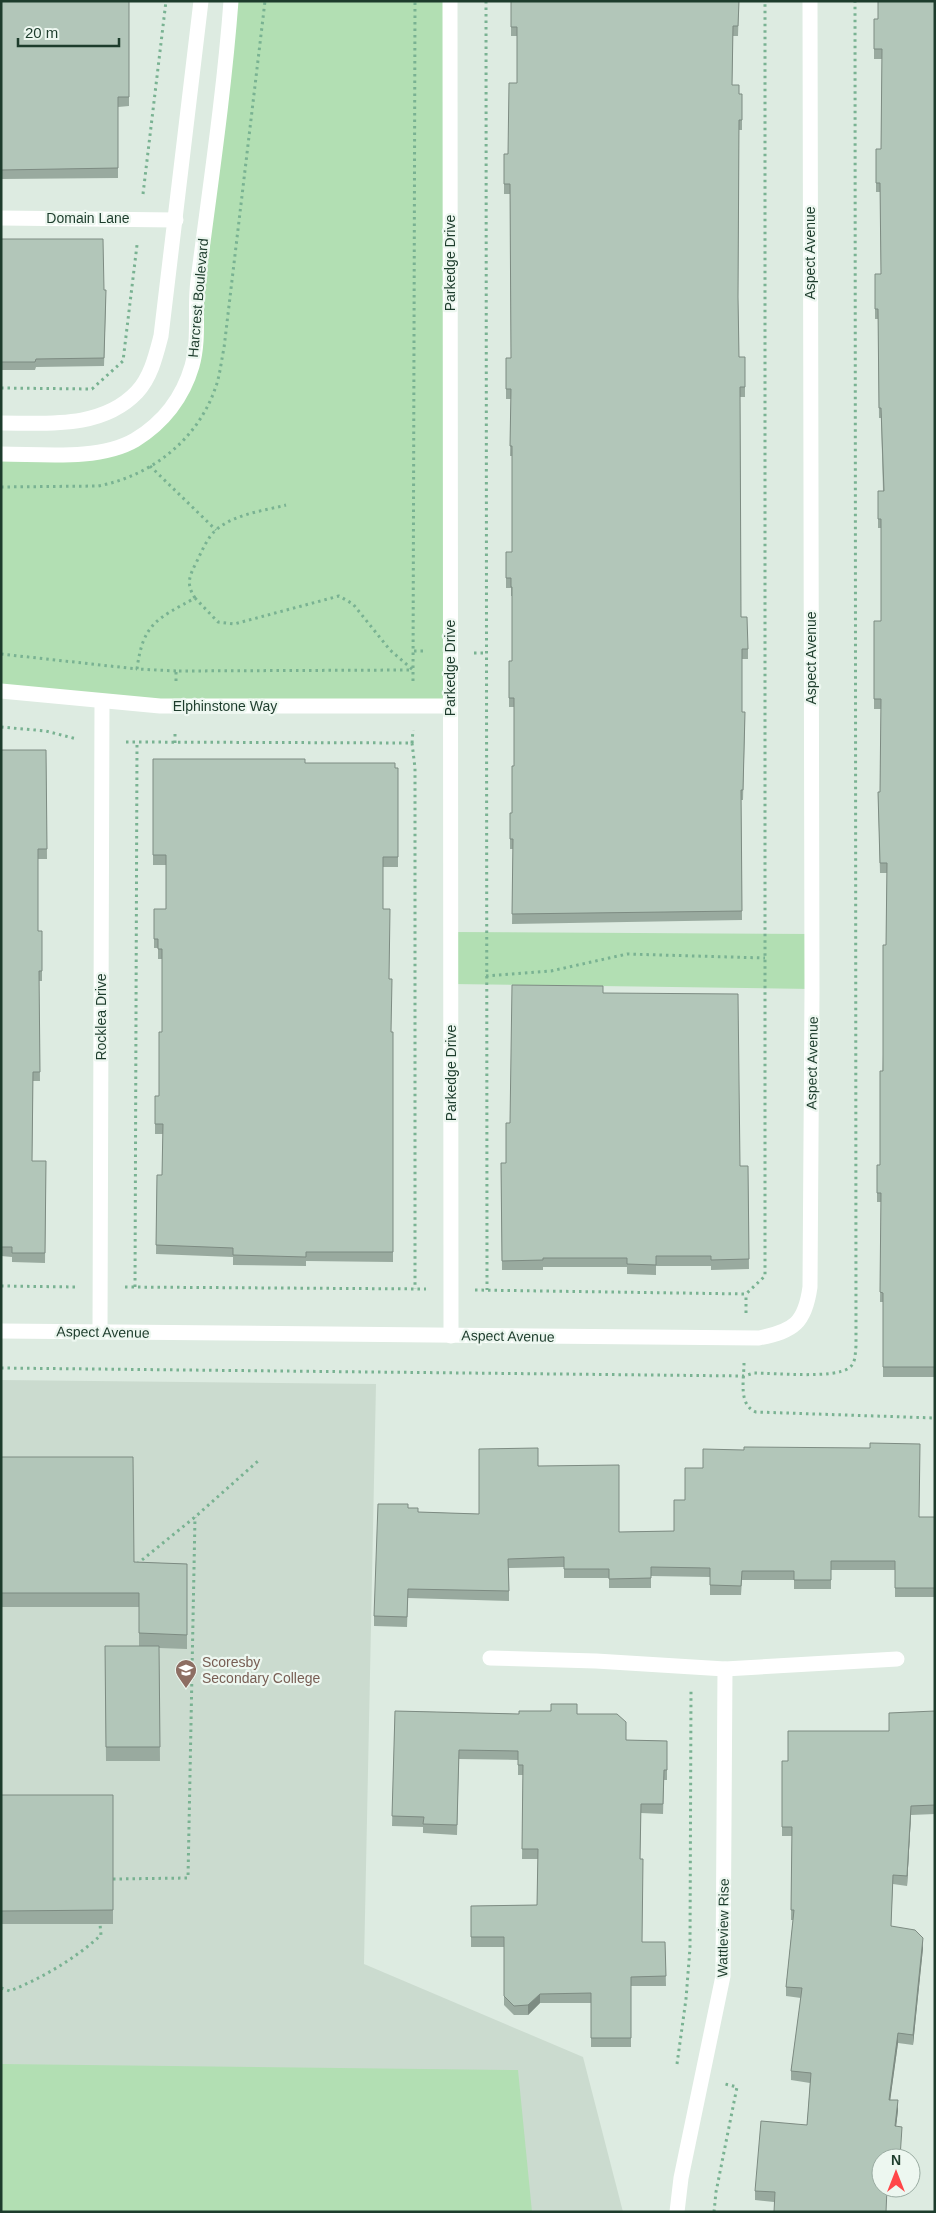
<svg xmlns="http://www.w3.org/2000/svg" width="936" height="2213" viewBox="0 0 936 2213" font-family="Helvetica,sans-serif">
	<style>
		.built { fill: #cbdbcf }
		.green { fill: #b2dfb3 }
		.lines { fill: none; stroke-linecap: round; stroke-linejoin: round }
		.path { stroke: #79b292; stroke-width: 3; stroke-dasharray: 2.5 4; stroke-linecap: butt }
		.minor { stroke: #fff; stroke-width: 15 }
		.wall { fill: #99aa9f }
		.shaded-wall { fill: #7d8b82 }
		.building { fill: #b2c6b9; stroke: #7d8b82 }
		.labels { text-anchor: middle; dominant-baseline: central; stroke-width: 4.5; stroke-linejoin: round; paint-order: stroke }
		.street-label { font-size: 14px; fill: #1d3c2c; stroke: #edf7f0 }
		.education-label { font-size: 14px; fill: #785e54; stroke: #edf7f0; text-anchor: start }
	</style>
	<rect width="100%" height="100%" fill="#ddebe1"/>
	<polygon class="built" points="1,1380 376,1384 364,1964 583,2057 623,2212 1,2212"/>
	<g class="green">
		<polygon points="231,1 450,1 450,706 160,706 1,691 1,454 88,454 134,440 187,379"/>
		<polygon points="451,932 812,934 812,989 451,984"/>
		<polygon points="1,2064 518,2070 532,2212 1,2212"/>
	</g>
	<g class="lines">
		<g class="path">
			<polyline points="486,1 487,1290"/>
			<polyline points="143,194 166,1"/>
			<polyline points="1,388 92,389 123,361 137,245"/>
			<polyline points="150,466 216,530"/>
			<path d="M1 487 98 486C151 476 197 440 215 389 220 376 221 362 224 348L265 1"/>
			<path d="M195 598C186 584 189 577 196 563 202 551 207 538 216 530 234 514 263 511 286 505"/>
			<polyline points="414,651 427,651"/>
			<polyline points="474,653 486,653"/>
			<polyline points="1,654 137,669"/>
			<path d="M176 671 137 669C143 623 157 619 195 598L218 622 234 624 339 596 353 604 390 650 413 670"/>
			<polyline points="176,681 176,671 412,670"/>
			<polyline points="413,681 415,1"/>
			<polyline points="1,727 46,731 77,739"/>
			<polyline points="126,742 412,743 415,768 415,1289"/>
			<polyline points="175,743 175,731"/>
			<polyline points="412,743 413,730"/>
			<polyline points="486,976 551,971 627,954 765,958"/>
			<polyline points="1,1286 76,1287"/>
			<polyline points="125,1287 426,1289"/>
			<polyline points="135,1287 137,743"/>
			<polyline points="475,1290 746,1294 765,1276 765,1"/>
			<polyline points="746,1313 746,1294"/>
			<path d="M744 1363C744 1380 738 1405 756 1412L935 1418"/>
			<path d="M1 1368 744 1376 754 1373C775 1373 834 1379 849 1368 856 1363 855 1354 856 1346L855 1"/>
			<polyline points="137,1564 195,1517 258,1461"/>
			<polyline points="113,1879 188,1878 195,1517"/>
			<path d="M1 1988 10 1991C42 1978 75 1959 101 1935L100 1924"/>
			<polyline points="677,2064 686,1999 690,1948 691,1691"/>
			<polyline points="714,2212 716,2192 737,2087 725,2084"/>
		</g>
		<g class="minor">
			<polyline points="450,1 451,1336"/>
			<polyline points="1,218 176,220"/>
			<path d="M1 423C47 423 102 429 137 392 151 377 156 355 161 336L201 1"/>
			<path d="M1 454C42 454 99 461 135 440 163 423 183 397 192 366 200 338 194 308 198 280 210 187 224 94 231 1"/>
			<polyline points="1,691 160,706 450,706"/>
			<path d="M1 1331 759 1338C794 1331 805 1323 810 1287L812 992 810 1"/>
			<polyline points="100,1332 102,702"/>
			<polyline points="490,1658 596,1661 725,1669 897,1659"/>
			<polyline points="677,2212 681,2178 723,1976 725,1669"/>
		</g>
	</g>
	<g class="wall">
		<polygon points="1,1 129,1 129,106 118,107 118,178 1,179"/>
		<polygon points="511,1 739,1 738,36 733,36 732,85 739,94 742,94 742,130 739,130 738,300 739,357 745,357 745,397 740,397 741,617 748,649 748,659 742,659 742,712 745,721 743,800 741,800 742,920 512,924 513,849 510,849 510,813 512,813 514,766 514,707 509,707 509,661 512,661 512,596 511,596 511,588 506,588 506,552 512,552 512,456 510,456 511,399 506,399 506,358 511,358 510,194 504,194 504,154 508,154 517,83 517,36 511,36"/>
		<polygon points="935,1 935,1377 883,1377 883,1302 880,1302 881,1202 877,1202 877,1165 880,1165 886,945 887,873 880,873 878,792 880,792 881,709 874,709 874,621 881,621 881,528 878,528 878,491 883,491 881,418 879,418 878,319 875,319 875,274 881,274 880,192 876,192 876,149 881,149 882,59 874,59 874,28 878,19"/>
		<polygon points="1,239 104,290 106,299 104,366 36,367 35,370 1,370"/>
		<polygon points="1,750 46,750 47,859 38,859 38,931 42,931 42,981 39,981 40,1081 33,1081 32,1161 46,1161 45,1263 12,1262 12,1257 1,1256"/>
		<polygon points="153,759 305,763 398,768 398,867 383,867 383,909 389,979 391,1032 393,1032 393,1262 306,1261 306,1266 233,1265 233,1257 156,1254 157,1175 162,1175 163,1134 155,1134 155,1096 159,1096 162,1032 162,959 158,959 158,948 154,948 154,909 166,909 166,865 153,865"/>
		<polygon points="603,993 740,1166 748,1166 749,1269 711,1270 711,1266 656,1266 656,1275 627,1274 627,1267 543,1267 543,1270 502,1270 501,1163 506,1163 510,1123"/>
		<polygon points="1,1457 134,1562 187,1564 187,1649 159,1648 160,1761 106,1761 105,1646 139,1646 139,1607 1,1607"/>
		<polygon points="538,1466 619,1532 674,1531 919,1517 935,1517 935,1597 895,1597 895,1570 831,1570 831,1589 794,1589 794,1580 742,1580 741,1595 710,1595 710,1577 651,1576 651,1588 609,1588 609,1578 564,1578 564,1567 509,1568 509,1601 408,1598 407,1627 374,1626 374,1616 408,1508 418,1512 479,1514"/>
		<polygon points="395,1711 519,1714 577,1714 626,1740 667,1741 667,1780 664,1780 663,1814 641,1813 640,1859 642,1942 665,1942 666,1986 631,1986 631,2047 591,2047 591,2003 540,2003 528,2015 514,2015 504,2005 504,1947 471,1947 471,1906 537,1905 538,1859 522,1859 523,1775 518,1775 518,1760 459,1759 457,1835 423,1833 423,1827 392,1826"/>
		<polygon points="935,1711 935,1814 911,1815 907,1886 893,1884 891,1926 923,1948 913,2045 898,2043 890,2100 898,2110 896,2126 902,2136 881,2158 774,2202 755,2200 755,2191 807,2125 810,2083 791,2080 791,2071 801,1998 786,1996 786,1987 793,1920 791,1920 792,1836 782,1836 782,1761 788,1761 889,1731"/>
		<rect x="1" y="1795" width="112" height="129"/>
	</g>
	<g class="shaded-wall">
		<polygon points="911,1806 911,1815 907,1886 907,1876"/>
		<polygon points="923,1938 923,1948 913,2045 913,2035"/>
		<polygon points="540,1994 540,2003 528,2015 528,2005"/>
		<polygon points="898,2033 898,2043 889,2109 889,2100"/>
		<polygon points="898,2100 898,2110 895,2136 895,2126"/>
	</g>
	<g class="building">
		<polygon points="1,1 129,1 129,97 118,97 118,168 1,170"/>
		<polygon points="511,1 739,1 738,26 733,26 732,85 739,85 739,94 742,94 742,120 739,120 738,297 739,357 745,357 745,387 740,387 741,617 747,617 748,649 742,649 742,712 745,712 743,790 741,790 742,911 512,914 513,839 510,839 510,813 512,813 512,766 514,766 514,698 509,698 509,661 512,661 512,587 511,587 511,578 506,578 506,552 512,552 512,446 510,446 511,389 506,389 506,358 511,358 510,184 504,184 504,154 508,154 509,83 517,83 517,27 511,27"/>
		<polygon points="878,1 935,1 935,1367 883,1367 883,1293 880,1292 881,1193 877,1193 877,1165 880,1165 880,1071 883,1071 883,945 886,945 887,863 880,863 878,792 880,792 881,699 874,699 874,621 881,621 881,519 878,519 878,491 884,491 881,408 879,408 878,309 875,309 875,274 881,274 880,183 876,183 876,149 881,149 882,49 874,49 874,19 878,19"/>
		<polygon points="1,239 103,239 104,290 106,290 104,358 36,359 35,362 1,362"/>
		<polygon points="1,750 46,750 47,849 38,849 38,931 42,931 42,971 39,971 40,1072 33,1072 32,1161 46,1161 45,1253 12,1253 12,1247 1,1247"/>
		<polygon points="153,759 305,759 305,763 395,763 395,768 398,768 398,857 383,857 383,909 390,909 389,979 392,979 391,1032 393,1032 393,1252 306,1252 306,1257 233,1255 233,1248 156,1245 157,1175 162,1175 163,1124 155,1124 155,1096 159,1096 159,1032 162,1032 162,949 158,949 158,939 154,939 154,909 166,909 166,855 153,855"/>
		<polygon points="512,985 603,986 603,993 738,994 740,1166 748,1166 749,1259 711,1260 711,1256 656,1256 656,1265 627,1264 627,1258 543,1258 543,1260 502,1261 501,1163 506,1163 506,1123 510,1123"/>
		<polygon points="870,1443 920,1444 919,1517 935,1517 935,1588 895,1588 895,1561 831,1561 831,1580 794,1580 794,1571 742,1571 741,1586 710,1585 710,1568 651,1567 651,1578 609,1579 609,1569 564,1569 564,1557 508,1559 509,1591 408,1589 407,1617 374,1616 378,1504 408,1504 408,1508 418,1508 418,1512 479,1514 479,1449 538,1448 538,1466 619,1465 619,1532 674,1531 674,1500 685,1500 685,1468 703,1468 703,1449 744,1450 744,1447 870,1448"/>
		<polygon points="1,1457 133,1457 134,1562 187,1564 187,1635 139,1633 139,1593 1,1593"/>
		<polygon points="105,1646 159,1646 160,1747 106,1747"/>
		<polygon points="551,1704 577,1704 577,1714 617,1714 626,1722 626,1740 667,1741 667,1770 664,1770 663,1804 641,1804 640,1859 643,1859 642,1942 665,1942 666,1976 631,1977 631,2038 591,2038 591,1993 540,1994 528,2005 514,2006 504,1996 504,1937 471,1937 471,1906 537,1905 538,1849 522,1849 523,1765 518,1765 518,1751 459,1750 457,1825 423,1824 424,1817 392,1816 395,1711 519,1714 519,1711 551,1711"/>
		<polygon points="935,1711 935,1805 911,1806 907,1876 893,1875 891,1926 915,1930 923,1938 913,2035 898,2033 889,2100 898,2100 895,2126 902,2127 900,2158 881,2158 881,2188 887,2188 886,2212 774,2212 775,2192 755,2191 761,2121 807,2125 811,2073 791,2071 802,1988 786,1987 794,1910 791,1910 792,1827 782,1827 782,1761 788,1761 788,1731 889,1731 889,1713"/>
		<polygon points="1,1795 113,1795 113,1910 1,1911"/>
	</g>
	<defs>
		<g id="school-pin" transform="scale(1.125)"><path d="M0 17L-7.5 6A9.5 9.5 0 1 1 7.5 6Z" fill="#8d6e63" stroke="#edf7f0"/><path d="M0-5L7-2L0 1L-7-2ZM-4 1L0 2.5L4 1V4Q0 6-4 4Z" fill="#fff"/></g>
	</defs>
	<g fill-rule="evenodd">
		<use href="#school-pin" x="186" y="1670"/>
	</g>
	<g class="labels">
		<g class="street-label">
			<text x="88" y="218">Domain Lane</text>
			<text transform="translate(810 253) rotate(-90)">Aspect Avenue</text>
			<text transform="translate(450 263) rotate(-90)">Parkedge Drive</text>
			<text transform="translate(198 298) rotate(-85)">Harcrest Boulevard</text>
			<text transform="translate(811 658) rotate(-90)">Aspect Avenue</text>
			<text transform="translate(450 668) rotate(-90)">Parkedge Drive</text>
			<text x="225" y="706">Elphinstone Way</text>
			<text transform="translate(101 1017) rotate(-90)">Rocklea Drive</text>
			<text transform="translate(812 1063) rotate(-89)">Aspect Avenue</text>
			<text transform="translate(451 1073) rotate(-90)">Parkedge Drive</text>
			<text transform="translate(103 1332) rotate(1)">Aspect Avenue</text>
			<text transform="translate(508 1336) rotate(1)">Aspect Avenue</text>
			<text transform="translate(723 1928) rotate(-89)">Wattleview Rise</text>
		</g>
		<g class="education-label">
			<text x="202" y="1662">Scoresby<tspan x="202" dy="16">Secondary College</tspan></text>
		</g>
	</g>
	<rect width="936" height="2213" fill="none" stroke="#1d3c2c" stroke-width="5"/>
	<g transform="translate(896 2173)"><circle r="24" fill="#edf7f0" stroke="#9aaca2"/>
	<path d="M0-4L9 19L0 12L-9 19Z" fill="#ff4648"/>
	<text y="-8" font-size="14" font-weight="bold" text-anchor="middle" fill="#1d3c2c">N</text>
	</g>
	<path d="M18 38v8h101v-8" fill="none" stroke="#1d3c2c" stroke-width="2.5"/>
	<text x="25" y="38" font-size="15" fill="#1d3c2c" stroke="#edf7f0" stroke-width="4" paint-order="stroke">20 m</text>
</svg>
